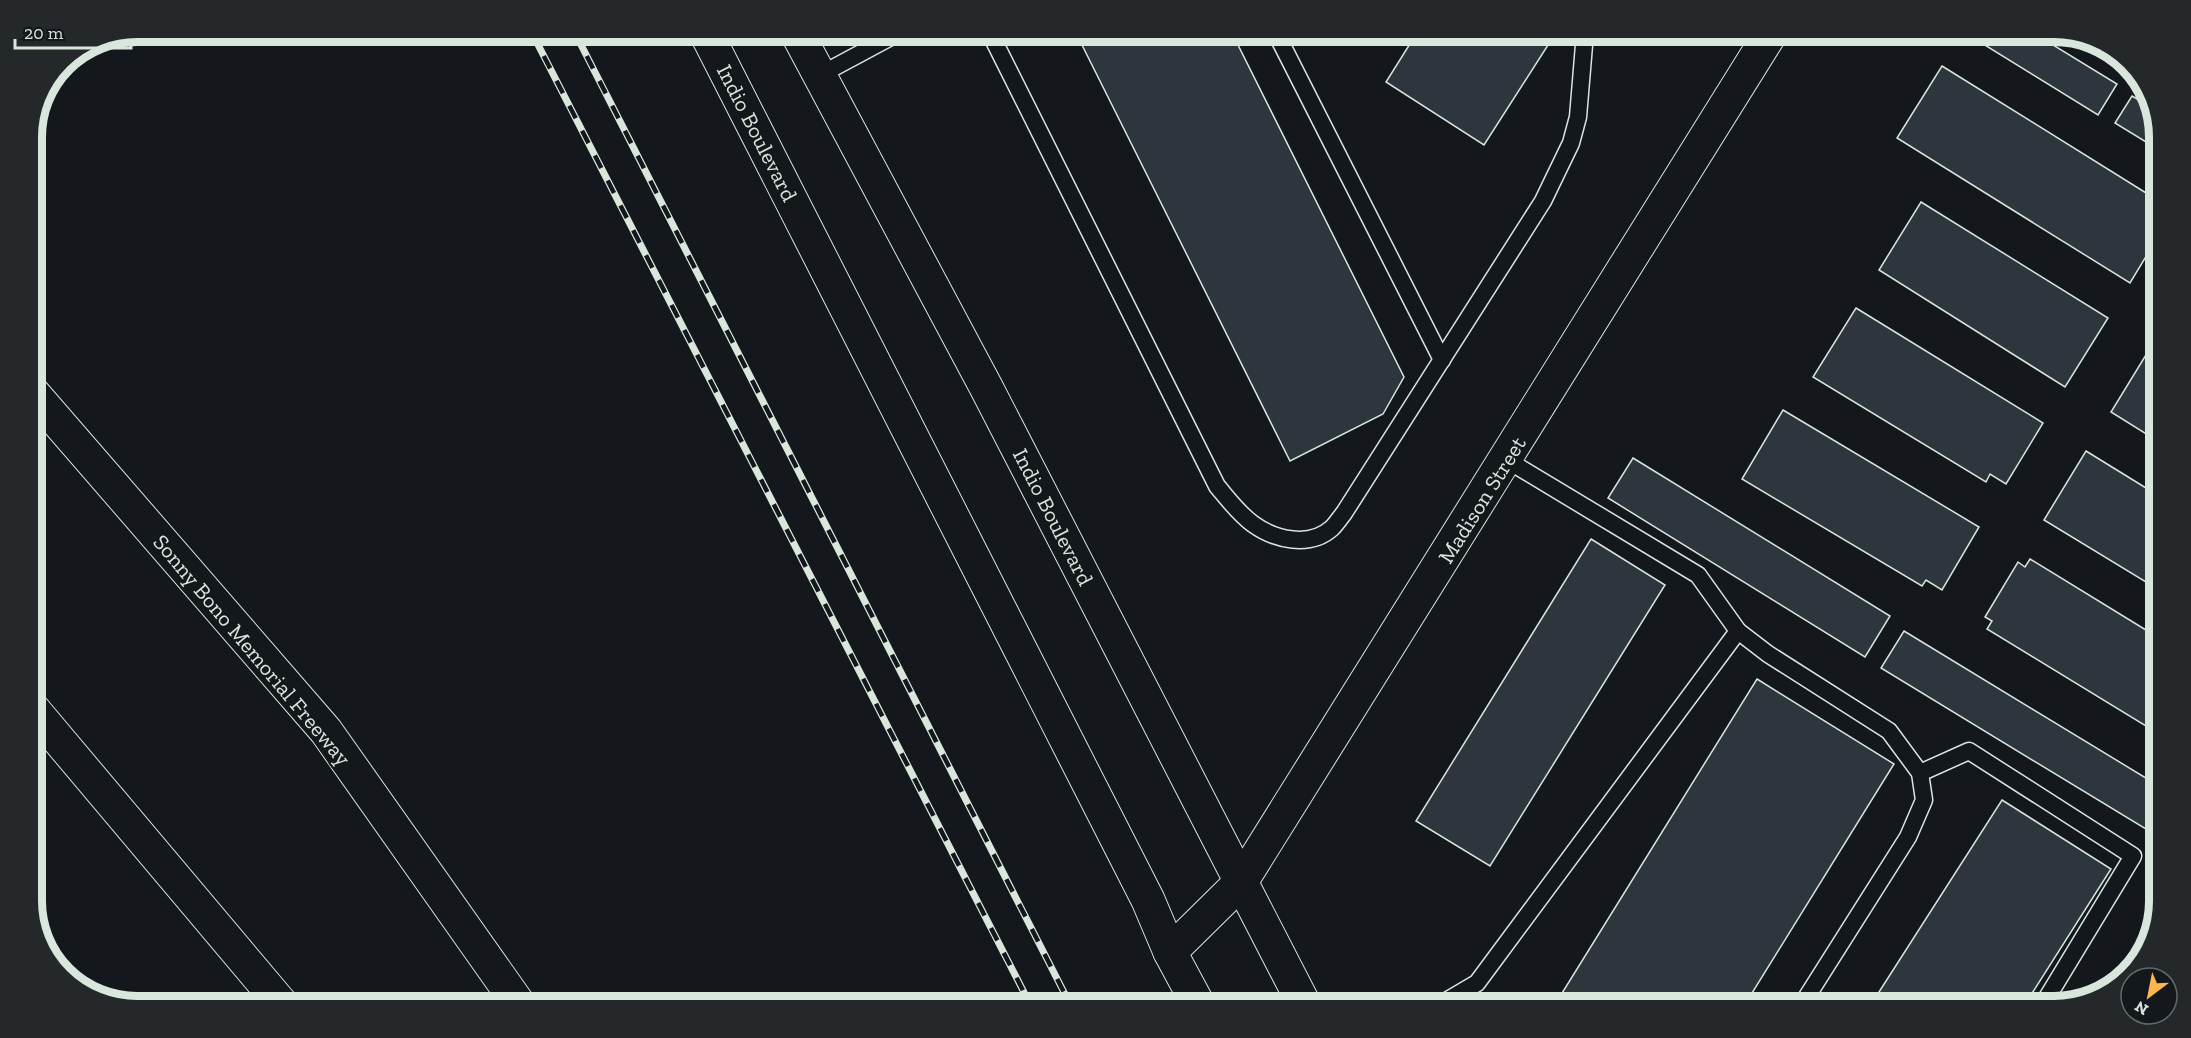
<svg xmlns="http://www.w3.org/2000/svg" width="2191" height="1038" viewBox="0 0 2191 1038" font-family="'Zilla Slab',serif">
	<style>
		.building { fill: #2c363c; stroke: #d8e6dc; stroke-width: 1.5 }
		.lines { fill: none; stroke-linecap: round; stroke-linejoin: round }
		.service-casing { stroke: #d8e6dc; stroke-width: 19 }
		.secondary-casing { stroke: #d8e6dc; stroke-width: 35 }
		.primary-casing { stroke: #d8e6dc; stroke-width: 35 }
		.motorway-casing { stroke: #d8e6dc; stroke-width: 35 }
		.service { stroke: #14181c; stroke-width: 16 }
		.secondary { stroke: #14181c; stroke-width: 33 }
		.primary { stroke: #14181c; stroke-width: 33 }
		.motorway { stroke: #14181c; stroke-width: 33 }
		.rail-casing { stroke: #d8e6dc; stroke-width: 7 }
		.rail { stroke: #14181c; stroke-width: 4.5; stroke-dasharray: 14; stroke-linecap: butt }
		.labels { text-anchor: middle; dominant-baseline: central; stroke-width: 4.5; stroke-linejoin: round; paint-order: stroke }
		.street-label { font-size: 22px; fill: #d8e6dc; stroke: #14181c }
		.rim { fill: none; stroke: #d8e6dc; stroke-width: 8 }
	</style>
	<rect width="100%" height="100%" fill="#14181c"/>
	<g class="building">
		<polygon points="1075,31 1231,31 1404,377 1383,414 1290,461"/>
		<polygon points="1418,31 1557,31 1484,145 1386,82"/>
		<polygon points="1962,31 2030,31 2117,84 2098,115"/>
		<polygon points="1942,66 2159,201 2159,235 2130,283 1897,138"/>
		<polygon points="2132,96 2151,107 2159,131 2159,150 2115,123"/>
		<polygon points="1921,202 2108,318 2065,387 1879,270"/>
		<polygon points="1856,308 2043,423 2006,484 1990,474 1986,482 1813,377"/>
		<polygon points="2152,345 2159,350 2159,442 2111,412"/>
		<polygon points="1783,410 1979,527 1942,590 1926,580 1922,586 1742,479"/>
		<polygon points="2086,451 2159,496 2159,590 2044,520"/>
		<polygon points="1633,458 1890,616 1865,657 1608,498"/>
		<polygon points="1591,539 1665,585 1490,866 1416,821"/>
		<polygon points="2030,559 2159,638 2159,734 1987,629 1992,621 1985,617 2018,562 2025,567"/>
		<polygon points="1904,631 2159,786 2159,837 1881,668"/>
		<polygon points="1757,679 1894,764 1744,1006 1554,1006"/>
		<polygon points="2002,800 2111,869 2024,1006 1870,1006"/>
	</g>
	<g class="lines">
		<g class="service-casing">
			<g id="service">
				<path d="M989 31 1217 486C1228 499 1239 514 1253 524 1275 540 1310 548 1332 528 1336 524 1340 518 1344 513L1543 201 1571 143 1578 117 1584 45 1587 31"/>
				<polyline points="1275,31 1442,360"/>
				<polyline points="820,75 902,31"/>
				<polyline points="1507,460 1698,575 1738,631 1768,654 1889,731 1920,773 1924,800 1908,837 1801,1006"/>
				<polyline points="1920,773 1969,751 2133,856 2042,1006"/>
				<polyline points="1438,1006 1477,983 1738,631"/>
			</g>
		</g>
		<g class="secondary-casing">
			<polyline id="secondary" points="1170,952 1241,882 1772,31"/>
		</g>
		<g class="primary-casing">
			<g id="primary">
				<polyline points="705,31 1148,900 1170,952 1199,1006"/>
				<polyline points="796,31 986,387 1305,1006"/>
			</g>
		</g>
		<g class="motorway-casing">
			<g id="motorway">
				<polyline points="32,392 326,731 520,1006"/>
				<polyline points="32,708 283,1006"/>
			</g>
		</g>
		<use href="#service" class="service"/>
		<use href="#secondary" class="secondary"/>
		<use href="#primary" class="primary"/>
		<use href="#motorway" class="motorway"/>
		<g class="rail-casing">
			<g id="rail">
				<polyline points="531,31 1031,1006"/>
				<polyline points="574,31 1071,1006"/>
			</g>
		</g>
		<use href="#rail" class="rail"/>
	</g>
	<g class="labels">
		<g class="street-label">
			<text transform="translate(757 133) rotate(63)">Indio Boulevard</text>
			<text transform="translate(1482 500) rotate(-58)">Madison Street</text>
			<text transform="translate(1053 517) rotate(63)">Indio Boulevard</text>
			<text transform="translate(252 650) rotate(50)">Sonny Bono Memorial Freeway</text>
		</g>
	</g>
	<path d="M0 0H2191V1038H0ZM137 42H2054A95 95 0 0 1 2149 137V901A95 95 0 0 1 2054 996H137A95 95 0 0 1 42 901V137A95 95 0 0 1 137 42Z" fill="#24282b" fill-rule="evenodd"/>
	<path class="rim" d="M137 42H2054A95 95 0 0 1 2149 137V901A95 95 0 0 1 2054 996H137A95 95 0 0 1 42 901V137A95 95 0 0 1 137 42Z"/>
	<g transform="translate(2149 996) rotate(212)"><circle r="28" fill="#14181c" stroke="#626a69" stroke-width="1.5"/>
	<path d="M0-4.5L10 22L0 15L-10 22Z" fill="#ffb74d"/>
	<text y="-9" font-size="16" font-weight="bold" text-anchor="middle" fill="#d8e6dc">N</text>
	</g>
	<path d="M15 39v9h116v-9" fill="none" stroke="#d8e6dc" stroke-width="3"/>
	<text x="24" y="39" font-size="18" fill="#d8e6dc" stroke="#14181c" stroke-width="4.5" paint-order="stroke">20 m</text>
</svg>
